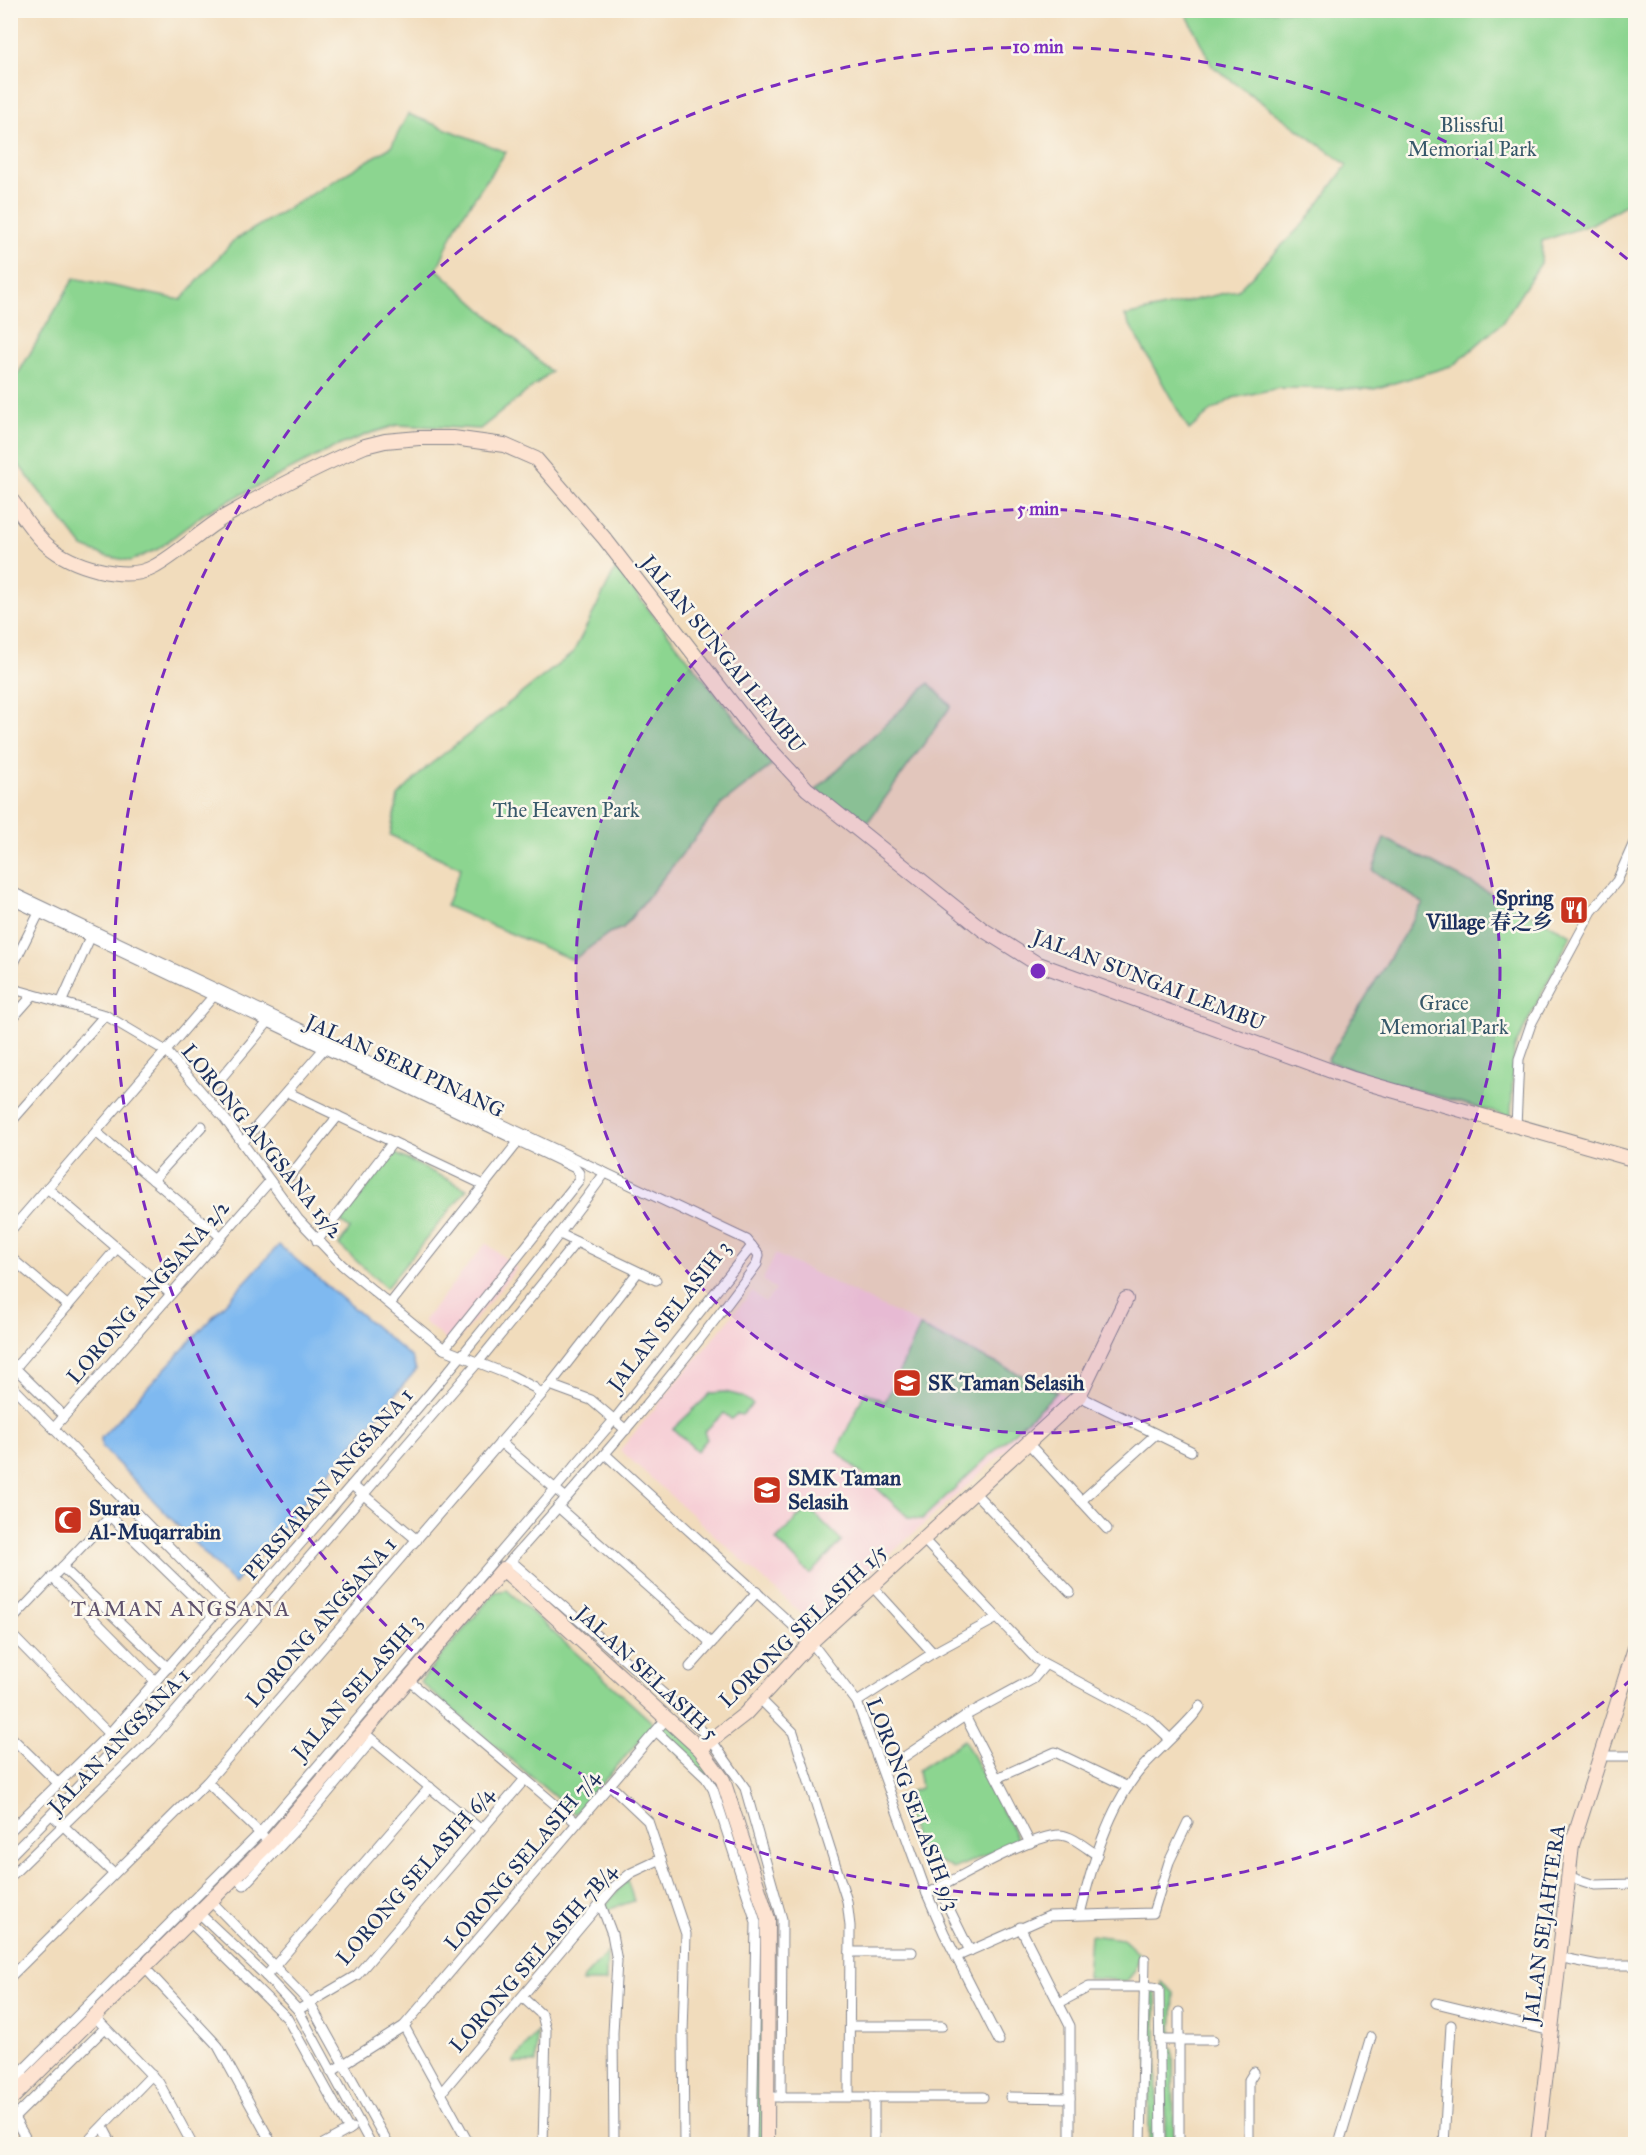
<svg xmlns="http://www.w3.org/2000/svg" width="1646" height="2155" viewBox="0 0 1646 2155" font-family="'IM FELL Great Primer','Noto Serif SC',serif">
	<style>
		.built { fill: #f6cfd6 }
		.green { fill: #8cd590; stroke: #548277; stroke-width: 1.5 }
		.water { fill: #7fb9f0; stroke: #4d74a7; stroke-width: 1.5 }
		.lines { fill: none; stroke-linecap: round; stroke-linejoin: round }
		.street-casing { stroke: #86868d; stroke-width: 11 }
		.secondary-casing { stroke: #86868d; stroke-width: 16 }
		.street { stroke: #fff; stroke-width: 9 }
		.secondary { stroke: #fde3d1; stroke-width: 14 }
		.ring { fill: none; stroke: #7b2cbf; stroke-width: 3; stroke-dasharray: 10 8 }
		.labels { text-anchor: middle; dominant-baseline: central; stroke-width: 5; stroke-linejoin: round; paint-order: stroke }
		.park-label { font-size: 21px; fill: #37586a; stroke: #fbf7ec }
		.street-label { font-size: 21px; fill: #1b2f5e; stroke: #fbf7ec }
		.poi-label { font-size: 21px; font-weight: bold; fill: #1b2f5e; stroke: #fbf7ec; text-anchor: start }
		.neighbourhood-label { font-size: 22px; letter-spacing: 1.5px; fill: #5f526d; stroke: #fbf7ec }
		.centre { fill: #7b2cbf; stroke: #fbf7ec; stroke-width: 3 }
		.ring-label { font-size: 18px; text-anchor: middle; font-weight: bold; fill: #7b2cbf; stroke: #fbf7ec; stroke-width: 5; stroke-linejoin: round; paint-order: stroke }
	</style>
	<rect width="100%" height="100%" fill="#fbf7ec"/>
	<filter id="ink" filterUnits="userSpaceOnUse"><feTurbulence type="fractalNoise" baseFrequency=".0167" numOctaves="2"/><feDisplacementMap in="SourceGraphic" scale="12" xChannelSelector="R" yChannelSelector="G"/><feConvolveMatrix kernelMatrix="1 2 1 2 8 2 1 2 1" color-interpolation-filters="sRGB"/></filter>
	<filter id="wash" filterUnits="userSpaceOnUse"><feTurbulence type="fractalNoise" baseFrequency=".008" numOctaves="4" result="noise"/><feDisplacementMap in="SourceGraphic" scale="24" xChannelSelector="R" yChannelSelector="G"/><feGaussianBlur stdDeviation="1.35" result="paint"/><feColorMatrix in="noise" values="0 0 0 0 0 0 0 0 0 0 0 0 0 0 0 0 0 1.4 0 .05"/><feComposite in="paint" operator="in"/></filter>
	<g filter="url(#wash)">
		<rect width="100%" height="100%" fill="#f1dcbc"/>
		<g class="built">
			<polygon points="486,1243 517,1268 453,1346 423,1321"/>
			<polygon points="775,1254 1066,1396 823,1615 805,1617 620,1450 752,1292 765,1302 776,1290 763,1280"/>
		</g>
		<g class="green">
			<polygon points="1185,11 1635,11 1635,199 1592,224 1542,241 1541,263 1502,323 1454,365 1374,389 1279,388 1233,398 1210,412 1189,430 1125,316 1238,290 1307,220 1347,165 1212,66"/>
			<polygon points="408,114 506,152 458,222 437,269 551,372 480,429 397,425 371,433 335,447 205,513 158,549 130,561 105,556 83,547 11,455 11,386 74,278 181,300 233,241 391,147"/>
			<polygon points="616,568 772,765 722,804 623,928 609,933 573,960 446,906 461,868 390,835 398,796 427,767 573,653"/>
			<polygon points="929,683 951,706 865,826 816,790"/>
			<polygon points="1384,838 1571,935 1514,1049 1511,1117 1415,1090 1327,1061 1423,903 1373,871"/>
			<polygon points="394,1153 467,1189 386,1288 339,1245 350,1229 341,1222"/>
			<polygon points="920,1327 1057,1392 922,1519 909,1518 837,1451 865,1392 885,1402"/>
			<polygon points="725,1392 741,1396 753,1404 742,1415 737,1414 731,1419 724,1413 704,1432 707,1439 697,1451 673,1429 711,1393"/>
			<polygon points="808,1507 842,1541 810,1574 776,1540"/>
			<polygon points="507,1590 654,1724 575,1814 420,1682 495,1592"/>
			<polygon points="667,1718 714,1767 763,1900 767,2144 752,2144 756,1922 713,1789 656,1731"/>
			<polygon points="964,1740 1019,1841 953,1869 919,1851 900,1795 921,1788 918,1770"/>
			<polygon points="627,1880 634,1901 607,1910 606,1904"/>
			<polygon points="1090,1935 1123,1939 1139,1954 1134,1972 1127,1981 1087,1978"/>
			<polygon points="607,1953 606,1982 582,1982 582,1980"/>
			<polygon points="1162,1982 1174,1993 1172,2035 1165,2035"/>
			<polygon points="1153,1990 1156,1995 1157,2144 1149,2144 1149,1993"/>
			<polygon points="537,2032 536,2063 514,2063 514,2061"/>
			<polygon points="1165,2047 1173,2048 1174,2144 1165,2144"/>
		</g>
		<polygon class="water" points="279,1245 412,1358 416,1370 234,1584 102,1447 101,1438"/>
	</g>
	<g filter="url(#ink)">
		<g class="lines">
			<g class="street-casing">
				<g id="street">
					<path d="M10 891 747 1240 759 1255 757 1264C679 1371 591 1471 503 1569"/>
					<polyline points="10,899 575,1168 579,1173 579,1180 444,1349"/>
					<polyline points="10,971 39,913"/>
					<polyline points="10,988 105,1015 166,1051 225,1119 298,1219 342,1265 444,1349 512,1376 535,1388 541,1395"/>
					<polyline points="61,1003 93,931"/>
					<polyline points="10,1021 33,995"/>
					<polyline points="217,1083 269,1021"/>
					<polyline points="287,1092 484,1185"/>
					<polyline points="10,1123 105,1015"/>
					<polyline points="1516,1127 1519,1059 1531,1024 1592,911 1617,881 1636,838"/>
					<polyline points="96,1132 220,1236"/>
					<polyline points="243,1142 329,1043"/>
					<polyline points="290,1176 338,1116"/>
					<polyline points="153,1180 202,1126"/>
					<polyline points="47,1188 171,1294"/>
					<polyline points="10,1231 217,992"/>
					<polyline points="560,1234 656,1280"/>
					<polyline points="317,1241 393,1142"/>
					<polyline points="10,1257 68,1306"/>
					<polyline points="390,1304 523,1136"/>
					<polyline points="10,1363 64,1416"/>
					<polyline points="10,1374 117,1248"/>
					<polyline points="10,1384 237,1616"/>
					<polyline points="550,1385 591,1400 626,1430"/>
					<polyline points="1079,1396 1191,1451"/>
					<polyline points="54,1428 270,1181"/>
					<polyline points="500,1442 566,1498"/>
					<polyline points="1028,1443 1107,1529"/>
					<polyline points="605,1454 811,1642 857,1702 927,1894 944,1933 999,2041"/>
					<polyline points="352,1485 417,1540"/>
					<polyline points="974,1492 1070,1592"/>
					<polyline points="1081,1501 1156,1434"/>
					<polyline points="558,1507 711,1643"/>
					<polyline points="110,1516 213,1616"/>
					<polyline points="923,1539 1036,1659 1150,1720 1169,1738"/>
					<polyline points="511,1561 674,1703 712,1741 745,1788 782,1919 781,2097"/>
					<polyline points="62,1567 168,1668"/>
					<polyline points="52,1577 156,1682"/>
					<polyline points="872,1586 933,1653"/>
					<polyline points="10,1622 124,1502"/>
					<polyline points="10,1633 109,1734"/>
					<polyline points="690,1667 757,1592"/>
					<polyline points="407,1679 577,1823"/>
					<polyline points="759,1698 793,1732 847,1901 850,1926 849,2096"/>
					<polyline points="857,1702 933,1653 997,1618"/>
					<polyline points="965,1716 1030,1843"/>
					<polyline points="656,1731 706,1778 713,1789 756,1922 752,2144"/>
					<polyline points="10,1736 58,1783"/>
					<polyline points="368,1736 481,1830"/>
					<polyline points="1599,1756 1636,1756"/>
					<polyline points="883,1771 965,1716 1033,1679 1045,1665"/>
					<polyline points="997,1778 1055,1752 1128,1787"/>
					<polyline points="207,1782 264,1837"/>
					<polyline points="610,1785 648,1821 686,1934 683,2033 684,2144"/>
					<polyline points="52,1815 113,1873"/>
					<polyline points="10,1831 109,1734 224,1603"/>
					<path d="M10 1856C119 1747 222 1634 323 1518 420 1406 517 1293 605 1173"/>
					<polyline points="235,1876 244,1885 311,1813 372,1740"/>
					<polyline points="1567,1876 1595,1885 1636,1884"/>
					<polyline points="10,1877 152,1739 479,1361 576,1242"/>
					<polyline points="939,1888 970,1951"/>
					<path d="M927 1894C952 1881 1036 1833 1060 1835 1073 1836 1086 1848 1097 1855"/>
					<polyline points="211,1901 309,2002 388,2144"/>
					<polyline points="601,1905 612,1934 617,1961 613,2033 614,2144"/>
					<polyline points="199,1913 266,1976 298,2010 371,2144"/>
					<path d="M1080 1914C1092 1865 1108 1809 1140 1770 1151 1756 1196 1717 1200 1706"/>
					<polyline points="190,1922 287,2018 349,2130"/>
					<polyline points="1020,1927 1070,2026 1070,2144"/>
					<polyline points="850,1952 912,1952"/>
					<polyline points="956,1957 1049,1916 1153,1913 1169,1862 1188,1822"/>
					<polyline points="1558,1957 1598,1965 1636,1965"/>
					<polyline points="145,1968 218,2046 272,2144"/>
					<polyline points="266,1976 430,1787"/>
					<polyline points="10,1977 207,1782 550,1385 638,1272"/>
					<polyline points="522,1997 542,2015 546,2030 543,2144"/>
					<polyline points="1059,2003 1089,1987 1153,1987 1159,1989 1161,2144"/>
					<polyline points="1436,2003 1551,2031"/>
					<polyline points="298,2010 357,1975 525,1779"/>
					<polyline points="1179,2012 1179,2144"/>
					<polyline points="95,2017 159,2083 192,2144"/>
					<polyline points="404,2026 469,2144"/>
					<polyline points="851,2026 942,2026"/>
					<polyline points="1161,2040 1213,2040"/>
					<polyline points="331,2072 404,2026 667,1718"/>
					<polyline points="27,2085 22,2077 23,2070 260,1833 614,1420 752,1246"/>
					<polyline points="441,2093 614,1887 631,1873 661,1859"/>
					<polyline points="775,2097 983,2097"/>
					<polyline points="1010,2097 1070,2098"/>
					<polyline points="10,2111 29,2144"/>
					<polyline points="14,2118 105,2028"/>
					<polyline points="103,2127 112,2144"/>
					<polyline points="85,2144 152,2075"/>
					<polyline points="323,2144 352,2128"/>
					<polyline points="874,2144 874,2097"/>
					<polyline points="1141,2144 1145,1959"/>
					<polyline points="1249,2144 1249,2080 1254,2072"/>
					<polyline points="1339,2144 1371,2037"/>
					<polyline points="1444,2144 1451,2025"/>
				</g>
			</g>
			<g class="secondary-casing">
				<g id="secondary">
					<path d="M10 498C21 513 32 532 47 545 71 566 125 583 154 567 180 553 200 531 226 516 270 491 318 466 365 446L385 441 419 438H453L504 445 536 459 605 539 755 733 807 789 982 929 1036 963 1353 1079 1636 1160"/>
					<polyline points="700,1749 745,1714 811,1642 1079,1396 1126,1299"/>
					<polyline points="10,2100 270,1842 503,1569 700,1749 723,1780 768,1919 767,2144"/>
					<polyline points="1538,2144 1572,1845 1636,1645"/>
				</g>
			</g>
			<use href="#street" class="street"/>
			<use href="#secondary" class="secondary"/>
		</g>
	</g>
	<circle cx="1038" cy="971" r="462" fill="#7b2cbf" fill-opacity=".12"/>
	<g class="ring">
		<circle cx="1038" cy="971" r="462"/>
		<path d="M1632 1679A924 924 0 1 1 1632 263"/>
	</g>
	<defs>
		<g id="restaurant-square" transform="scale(1.5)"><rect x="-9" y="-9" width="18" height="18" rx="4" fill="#c8321e" stroke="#fbf7ec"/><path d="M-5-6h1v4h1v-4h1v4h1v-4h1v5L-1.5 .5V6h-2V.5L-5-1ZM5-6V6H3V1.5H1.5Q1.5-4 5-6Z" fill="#fff"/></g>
		<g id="school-square" transform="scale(1.5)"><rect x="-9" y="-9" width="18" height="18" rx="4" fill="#c8321e" stroke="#fbf7ec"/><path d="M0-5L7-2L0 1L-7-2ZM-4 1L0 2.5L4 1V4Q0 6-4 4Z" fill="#fff"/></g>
		<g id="mosque-square" transform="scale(1.5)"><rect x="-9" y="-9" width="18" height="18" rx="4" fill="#c8321e" stroke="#fbf7ec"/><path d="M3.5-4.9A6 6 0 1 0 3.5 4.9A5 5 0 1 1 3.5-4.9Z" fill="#fff"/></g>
	</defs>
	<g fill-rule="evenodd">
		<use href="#restaurant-square" x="1574" y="910"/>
		<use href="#school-square" x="907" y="1383"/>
		<use href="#school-square" x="767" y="1490"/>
		<use href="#mosque-square" x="68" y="1520"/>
	</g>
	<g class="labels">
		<g class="park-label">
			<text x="1472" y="125">Blissful<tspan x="1472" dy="24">Memorial Park</tspan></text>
			<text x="566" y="810">The Heaven Park</text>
			<text x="1444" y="1003">Grace<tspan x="1444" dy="24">Memorial Park</tspan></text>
		</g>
		<g class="street-label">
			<text transform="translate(723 654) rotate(51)">JALAN SUNGAI LEMBU</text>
			<text transform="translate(1149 980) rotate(21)">JALAN SUNGAI LEMBU</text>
			<text transform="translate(405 1066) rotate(25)">JALAN SERI PINANG</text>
			<text transform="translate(262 1141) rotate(51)">LORONG ANGSANA 15/2</text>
			<text transform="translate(148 1292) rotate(-49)">LORONG ANGSANA 2/2</text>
			<text transform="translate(669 1316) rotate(-52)">JALAN SELASIH 3</text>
			<text transform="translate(328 1484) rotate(-49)">PERSIARAN ANGSANA 1</text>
			<text transform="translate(321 1622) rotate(-49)">LORONG ANGSANA 1</text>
			<text transform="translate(803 1626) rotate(-44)">LORONG SELASIH 1/5</text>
			<text transform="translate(647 1673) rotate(43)">JALAN SELASIH 5</text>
			<text transform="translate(357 1687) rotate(-49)">JALAN SELASIH 3</text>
			<text transform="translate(119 1741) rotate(-46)">JALAN ANGSANA 1</text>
			<text transform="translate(913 1804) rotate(69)">LORONG SELASIH 9/3</text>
			<text transform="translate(522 1860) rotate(-50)">LORONG SELASIH 7/4</text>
			<text transform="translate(415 1876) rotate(-49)">LORONG SELASIH 6/4</text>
			<text transform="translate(1544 1924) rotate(-82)">JALAN SEJAHTERA</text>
			<text transform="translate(533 1958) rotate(-49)">LORONG SELASIH 7B/4</text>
		</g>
		<g class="poi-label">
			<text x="1553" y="898" text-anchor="end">Spring<tspan x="1553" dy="24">Village 春之乡</tspan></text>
			<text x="928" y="1383">SK Taman Selasih</text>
			<text x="788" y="1478">SMK Taman<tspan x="788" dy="24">Selasih</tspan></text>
			<text x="89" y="1508">Surau<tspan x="89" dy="24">Al-Muqarrabin</tspan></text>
		</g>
		<g class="neighbourhood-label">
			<text x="181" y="1608">TAMAN ANGSANA</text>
		</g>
	</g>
	<circle cx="1038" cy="971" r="9" class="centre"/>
	<g class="ring-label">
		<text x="1038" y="53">10 min</text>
		<text x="1038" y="515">5 min</text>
	</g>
	<rect width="1646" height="2155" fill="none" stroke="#fbf7ec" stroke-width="36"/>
</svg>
